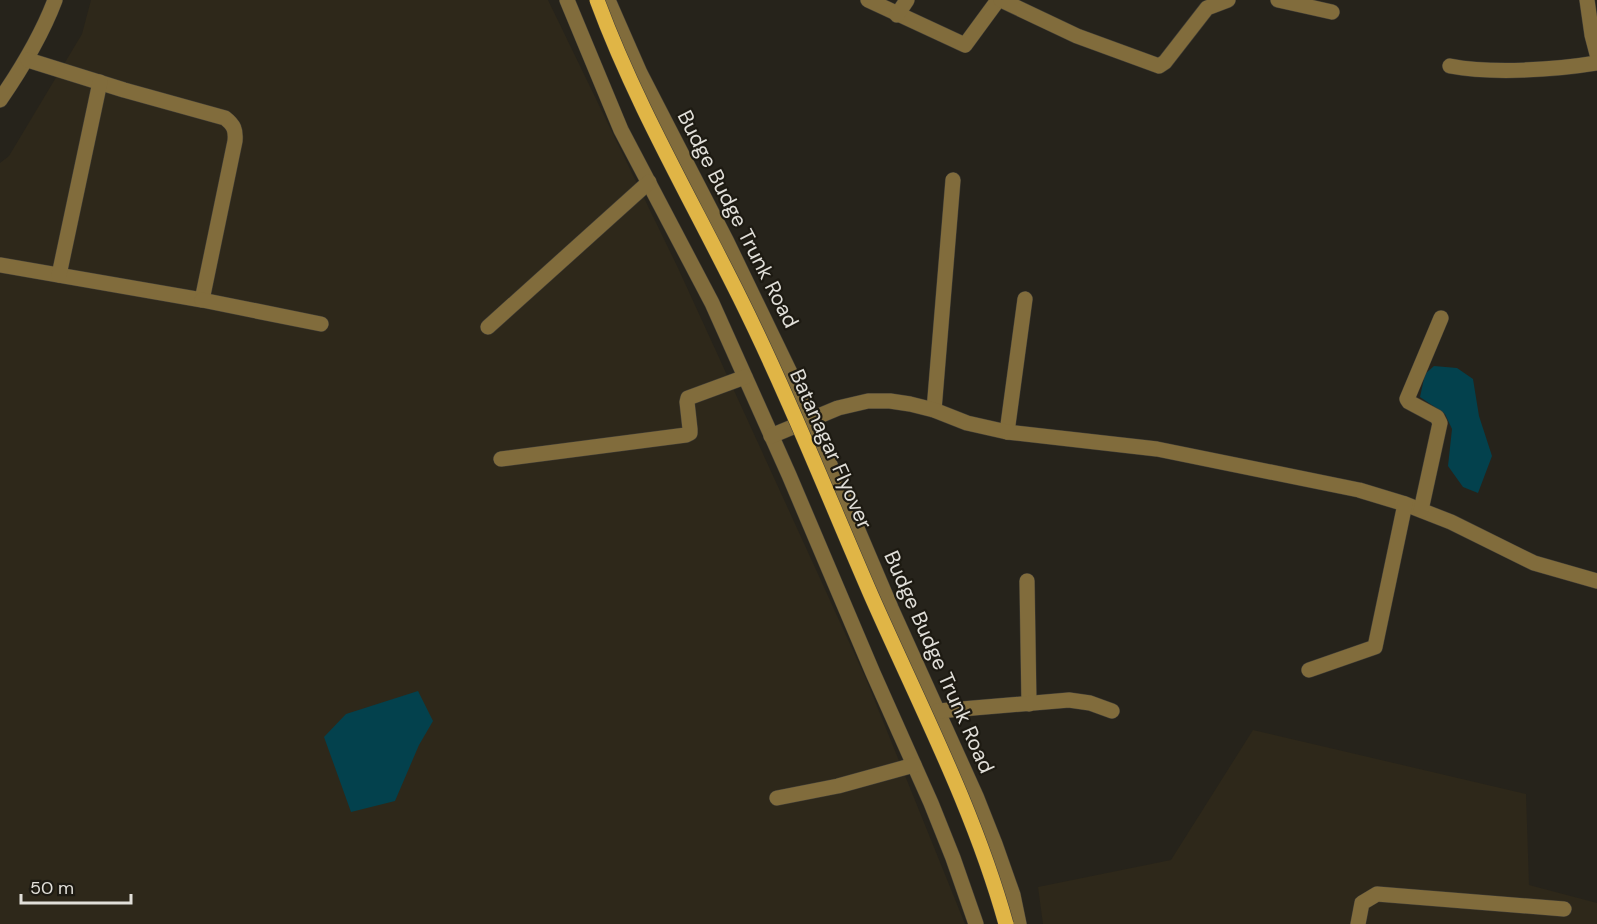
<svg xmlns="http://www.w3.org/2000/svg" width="1597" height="924" viewBox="0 0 1597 924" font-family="'DM Sans',sans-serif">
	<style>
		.built { fill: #2e281a }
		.water { fill: #03414d }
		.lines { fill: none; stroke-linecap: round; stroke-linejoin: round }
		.minor-casing { stroke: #403d36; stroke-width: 16 }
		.minor { stroke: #816c3c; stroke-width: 15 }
		.major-bridge-casing { stroke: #403d36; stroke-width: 16; stroke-linecap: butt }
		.major-bridge { stroke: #e0b546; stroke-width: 15 }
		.labels { text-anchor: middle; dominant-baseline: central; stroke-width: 4.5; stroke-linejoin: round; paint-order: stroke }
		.street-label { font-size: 21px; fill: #e1dfd9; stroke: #1d1a12 }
	</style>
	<rect width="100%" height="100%" fill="#26231b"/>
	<g class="built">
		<polygon points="91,0 548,0 678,268 866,679 965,924 0,924 0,163 9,156 82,34"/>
		<polygon points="1253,730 1526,794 1529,885 1597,903 1597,924 1043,924 1038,887 1171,860"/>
	</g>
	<g class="water">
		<polygon points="1434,366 1457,368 1473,379 1479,416 1492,456 1478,493 1463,487 1448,466 1452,429 1445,414 1420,397 1425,374"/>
		<polygon points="418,691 433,721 419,745 395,801 351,812 324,737 346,714"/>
	</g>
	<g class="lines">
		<g class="minor-casing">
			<g id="minor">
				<polyline points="567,0 621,130 712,303 789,475 873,673 931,803 953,858 976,924"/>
				<polyline points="608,0 640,73 727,242 797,387 891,608 976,796 995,844 1013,895 1019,924"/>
				<polyline points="868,0 965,45 998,0"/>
				<polyline points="1001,0 1077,36 1159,66 1165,62 1207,8 1228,0"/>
				<polyline points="1278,0 1332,12"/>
				<polyline points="1587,0 1592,35 1597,54"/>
				<polyline points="897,15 907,0"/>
				<path d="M1450 66C1492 74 1555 70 1597 63"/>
				<path d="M0 100C22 68 41 37 55 0"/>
				<path d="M0 265 202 300 235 141C236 130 234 125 225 118L124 90 28 60"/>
				<polyline points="59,275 100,82"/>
				<polyline points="202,300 321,324"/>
				<polyline points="488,327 649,182"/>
				<polyline points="934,410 953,180"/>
				<polyline points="1007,432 1025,299"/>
				<polyline points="771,436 838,408 868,401 890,401 910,404 934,410 967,423 1007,432 1157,449 1359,490 1405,504 1451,522 1534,563 1597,581"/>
				<polyline points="501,459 686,435 690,433 690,429 687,402 688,398 745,377"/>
				<polyline points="1421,510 1440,423 1437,417 1409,402 1407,399 1441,318"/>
				<polyline points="1027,581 1029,704"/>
				<polyline points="1309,670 1375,647 1405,504"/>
				<polyline points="938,711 1069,700 1090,703 1112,711"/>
				<polyline points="777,798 838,786 914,765"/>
				<polyline points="1358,924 1362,903 1377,894 1564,909"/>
			</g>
		</g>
		<use href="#minor" class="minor"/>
		<g class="major-bridge-casing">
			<path id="major-bridge" d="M597 0C635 103 691 199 740 298 788 395 828 496 871 595 919 704 974 809 1006 924"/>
		</g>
		<use href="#major-bridge" class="major-bridge"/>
	</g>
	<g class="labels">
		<g class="street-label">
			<text transform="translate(738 219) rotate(63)">Budge Budge Trunk Road</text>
			<text transform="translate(831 449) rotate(66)">Batanagar Flyover</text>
			<text transform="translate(939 662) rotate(66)">Budge Budge Trunk Road</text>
		</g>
	</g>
	<path d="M21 894v9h110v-9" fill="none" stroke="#e1dfd9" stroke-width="3"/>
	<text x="30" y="894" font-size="18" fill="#e1dfd9" stroke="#1d1a12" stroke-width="4.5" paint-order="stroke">50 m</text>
</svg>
